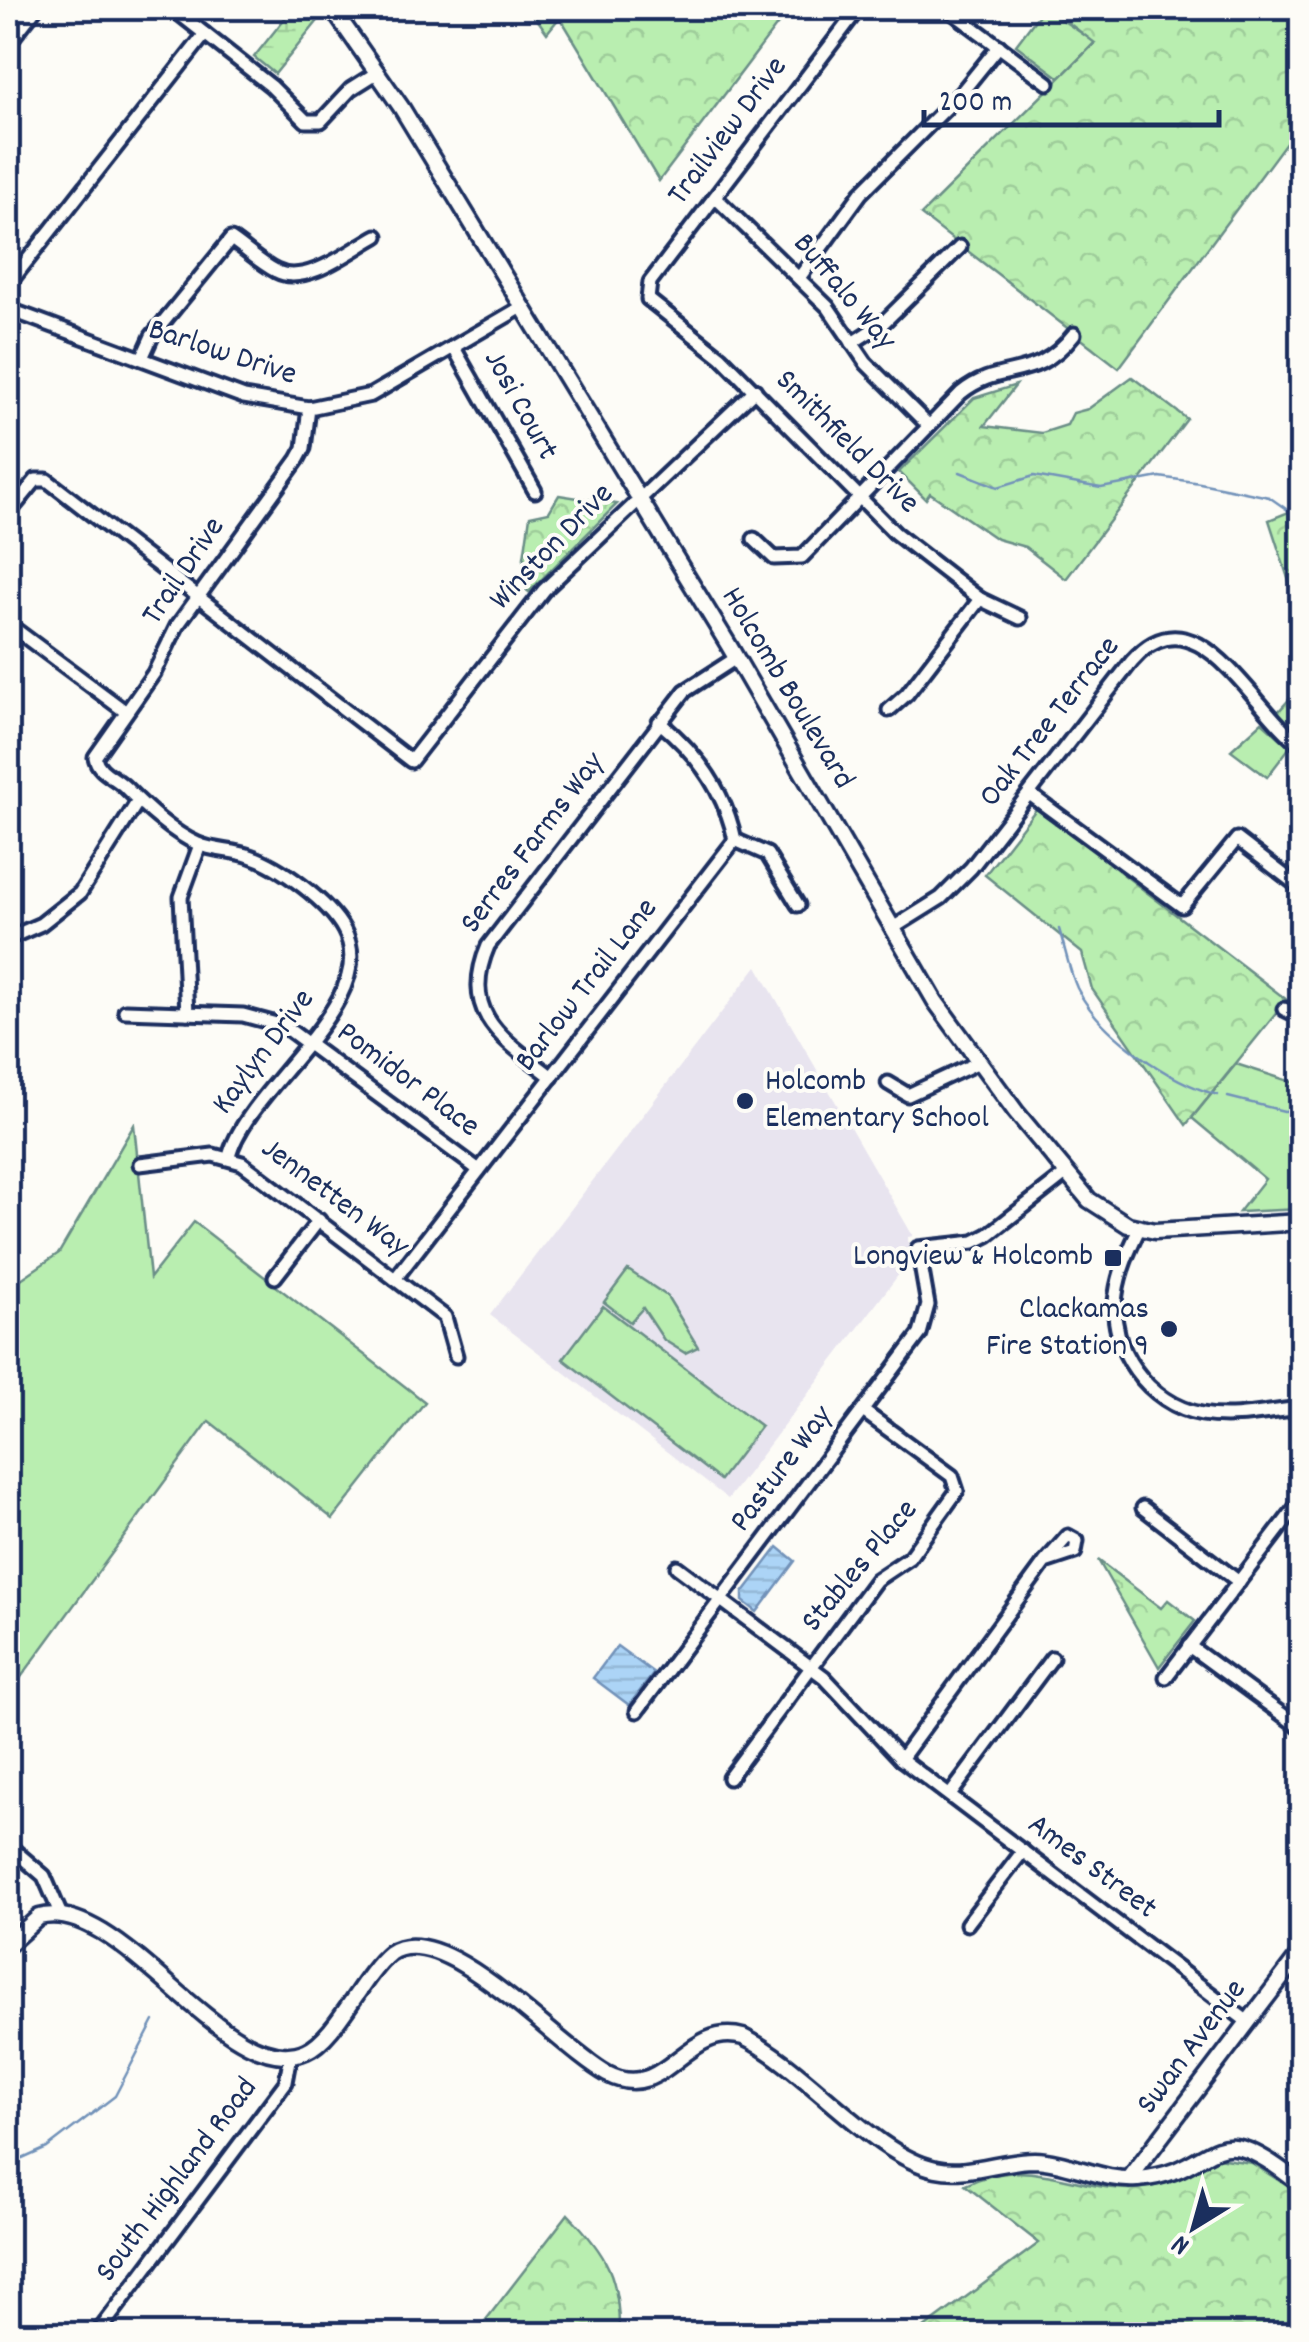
<svg xmlns="http://www.w3.org/2000/svg" width="1309" height="2342" viewBox="0 0 1309 2342" font-family="Dekko,sans-serif">
	<style>
		.built { fill: #e8e4ef }
		.green { fill: #b9eeb0; stroke: #6a8e87; stroke-width: 2.5 }
		.forest { fill: url(#forest-crowns); stroke: #6a8e87; stroke-width: 2.5 }
		.wetland { fill: url(#wetland-marsh); stroke: #6a8e87; stroke-width: 2.5 }
		.water { fill: url(#water-rules); stroke: #7292b9; stroke-width: 2.5 }
		.lines { fill: none; stroke-linecap: round; stroke-linejoin: round }
		.stream { stroke: #7292b9; stroke-width: 2.5 }
		.minor-casing { stroke: #1b2f5e; stroke-width: 19 }
		.tertiary-casing { stroke: #1b2f5e; stroke-width: 21 }
		.minor { stroke: #fdfcf7; stroke-width: 11 }
		.tertiary { stroke: #fdfcf7; stroke-width: 14 }
		.poi-dot { fill: #1b2f5e; stroke: #fdfcf7; stroke-width: 4 }
		.labels { text-anchor: middle; dominant-baseline: central; stroke-width: 8; stroke-linejoin: round; paint-order: stroke }
		.street-label { font-size: 32px; fill: #1b2f5e; stroke: #fdfcf7 }
		.poi-label { font-size: 32px; fill: #1b2f5e; stroke: #fdfcf7; text-anchor: end }
	</style>
	<defs>
		<pattern id="forest-crowns" width="20" height="18" patternUnits="userSpaceOnUse" patternTransform="scale(2.5)"><rect width="20" height="18" fill="#b9eeb0"/><path d="M2 6a3 3 0 1 1 6 0M12 15a3 3 0 1 1 6 0" fill="none" stroke="#9ecc9a"/></pattern>
		<pattern id="wetland-marsh" width="20" height="14" patternUnits="userSpaceOnUse" patternTransform="scale(2.5)"><rect width="20" height="14" fill="#b9eeb0"/><path d="M1 5h8M5 5V1M11 12h8M15 12V8" fill="none" stroke="#9ecc9a"/></pattern>
		<pattern id="water-rules" width="6" height="5" patternUnits="userSpaceOnUse" patternTransform="scale(2.5)"><rect width="6" height="5" fill="#acd4f6"/><path d="M0 2.5h6" fill="none" stroke="#93b6d5"/></pattern>
	</defs>
	<rect width="100%" height="100%" fill="#fdfcf7"/>
	<filter id="ink" filterUnits="userSpaceOnUse"><feTurbulence type="fractalNoise" baseFrequency=".01" numOctaves="2"/><feDisplacementMap in="SourceGraphic" scale="20" xChannelSelector="R" yChannelSelector="G"/><feConvolveMatrix kernelMatrix="1 2 1 2 8 2 1 2 1" color-interpolation-filters="sRGB"/></filter>
	<g filter="url(#ink)">
		<polygon class="built" points="757,966 913,1236 908,1237 909,1261 728,1499 490,1315"/>
		<g class="green">
			<polygon points="1044,8 1095,42 1060,78 1016,45"/>
			<polygon points="1262,722 1290,747 1267,777 1231,750"/>
			<polygon points="1236,1064 1301,1085 1301,1209 1239,1212 1265,1179 1192,1118"/>
			<polygon points="134,1125 150,1278 194,1222 425,1402 333,1519 209,1421 8,1695 8,1304 18,1281 59,1253"/>
			<polygon points="628,1270 667,1296 698,1347 685,1353 664,1340 643,1308 630,1322 604,1302"/>
			<polygon points="603,1306 761,1426 720,1480 563,1359"/>
		</g>
		<g class="forest">
			<polygon points="529,8 790,8 659,181 560,17 547,33"/>
			<polygon points="1049,8 1301,8 1301,122 1119,368 921,215 1095,43"/>
			<polygon points="1132,377 1187,419 1066,579 1025,547 997,539 930,493 926,499 899,472 974,398 1016,385 984,426 1042,433 1067,425 1073,413 1088,409"/>
			<polygon points="559,495 617,504 529,592 520,585 530,516 549,512"/>
			<polygon points="1301,507 1301,645 1299,612 1269,520"/>
			<polygon points="1301,686 1301,735 1278,712"/>
			<polygon points="1037,808 1287,1000 1186,1125 1092,989 1082,953 985,875"/>
			<polygon points="1098,1560 1161,1608 1168,1600 1195,1621 1159,1667"/>
			<path d="M1217 2158 1252 2163 1301 2195V2334H916L1039 2243 965 2185C1029 2154 1070 2189 1131 2189 1163 2189 1189 2172 1217 2158Z"/>
			<path d="M568 2214C607 2254 620 2278 619 2334H475Z"/>
		</g>
		<polygon class="wetland" points="282,8 314,8 321,17 275,74 254,57 289,13"/>
		<g class="water">
			<polygon points="778,1547 795,1561 757,1612 743,1601 743,1593"/>
			<polygon points="617,1646 654,1673 629,1705 593,1678"/>
		</g>
		<g class="lines">
			<g class="stream">
				<polyline points="960,472 998,487 1034,476 1101,488 1160,477 1200,483 1269,497 1302,520"/>
				<path d="M1059 929C1065 948 1069 970 1077 988 1099 1034 1171 1083 1218 1095"/>
				<polyline points="1228,1097 1284,1111 1302,1109"/>
				<polyline points="8,2181 11,2164 47,2148 115,2096 154,2021"/>
			</g>
			<g class="minor-casing">
				<g id="minor">
					<polyline points="172,8 271,86 306,121 321,121 351,89 378,72"/>
					<polyline points="859,8 650,282 648,299 721,357 895,533 980,599 1020,618"/>
					<polyline points="947,8 1048,83"/>
					<polyline points="8,44 36,8"/>
					<polyline points="715,197 828,307 866,363 928,425"/>
					<polyline points="799,278 861,193 961,93 999,46"/>
					<polyline points="8,285 205,34"/>
					<polyline points="8,309 244,397 309,408 371,395 522,307"/>
					<polyline points="852,343 883,323 960,247"/>
					<polyline points="454,348 535,491"/>
					<path d="M142 358 152 336 231 239C246 249 260 263 276 271 306 287 351 250 377 236"/>
					<polyline points="8,514 36,480 47,480 411,761 544,590 755,390"/>
					<path d="M754 539 774 558 802 557 961 393C1002 360 1034 385 1074 334"/>
					<polyline points="8,624 126,712"/>
					<polyline points="889,710 907,694 980,599"/>
					<polyline points="1031,795 1182,906 1237,839 1302,889"/>
					<polyline points="735,840 767,854 798,905"/>
					<path d="M893 928 941 898 971 868 1132 661C1197 587 1252 710 1302 746"/>
					<polyline points="16,935 41,924 80,893 138,801"/>
					<polyline points="1284,1009 1302,1018"/>
					<polyline points="125,1011 243,1015 284,1026 479,1170"/>
					<polyline points="187,1013 181,897 200,845"/>
					<path d="M552 1077C503 1039 459 1014 488 946L685 691 736 658"/>
					<polyline points="888,1083 908,1095 979,1062"/>
					<path d="M229 1157C245 1089 383 1001 344 930 329 902 280 866 250 856 233 850 214 851 198 844 171 832 146 808 126 788 116 777 98 773 95 757L154 673 177 626 298 459 304 448 309 408"/>
					<polyline points="140,1164 213,1155 242,1163 445,1317 456,1356"/>
					<path d="M1139 1229C1129 1250 1119 1271 1116 1294 1107 1347 1149 1405 1202 1414 1234 1420 1269 1411 1302 1408"/>
					<polyline points="275,1277 319,1220"/>
					<path d="M395 1279 735 840C725 792 697 753 659 722"/>
					<polyline points="1143,1508 1239,1582"/>
					<polyline points="677,1567 824,1677 901,1759 1248,2022"/>
					<polyline points="1189,1646 1302,1729"/>
					<polyline points="1166,1677 1302,1499"/>
					<polyline points="637,1711 920,1334 928,1305 918,1248 974,1242 988,1235 1067,1173"/>
					<polyline points="901,1759 1045,1562 1068,1536 1077,1541 1075,1552 1045,1562"/>
					<polyline points="729,1778 876,1580 909,1558 957,1491 952,1476 863,1411"/>
					<polyline points="950,1795 1052,1658"/>
					<polyline points="8,1845 44,1876 60,1913"/>
					<polyline points="967,1924 1023,1851"/>
					<polyline points="97,2334 286,2082 291,2055"/>
				</g>
			</g>
			<g class="tertiary-casing">
				<g id="tertiary">
					<polyline points="332,8 401,107 728,644 935,1001 1016,1112 1089,1200 1128,1225 1155,1231 1302,1222"/>
					<path d="M8 1945 39 1917C121 1894 227 2086 306 2051 337 2037 361 1977 390 1953 444 1917 557 2047 607 2074 666 2105 685 2021 743 2037 805 2066 873 2156 936 2169 969 2176 1001 2160 1034 2160 1069 2161 1103 2182 1138 2179 1223 2172 1206 2106 1302 2186"/>
					<polyline points="1129,2179 1302,1951"/>
				</g>
			</g>
			<use href="#minor" class="minor"/>
			<use href="#tertiary" class="tertiary"/>
		</g>
	</g>
	<g class="poi-dot">
		<circle cx="745" cy="1101" r="10"/>
		<rect x="1103" y="1248" width="20" height="20" rx="5"/>
		<circle cx="1169" cy="1329" r="10"/>
	</g>
	<g class="labels">
		<g class="street-label">
			<text transform="translate(729 132) rotate(-53)">Trailview Drive</text>
			<text transform="translate(843 293) rotate(50)">Buffalo Way</text>
			<text transform="translate(222 354) rotate(18)">Barlow Drive</text>
			<text transform="translate(519 406) rotate(61)">Josi Court</text>
			<text transform="translate(846 443) rotate(45)">Smithfield Drive</text>
			<text transform="translate(553 548) rotate(-46)">Winston Drive</text>
			<text transform="translate(185 572) rotate(-56)">Trail Drive</text>
			<text transform="translate(786 689) rotate(59)">Holcomb Boulevard</text>
			<text transform="translate(1051 723) rotate(-52)">Oak Tree Terrace</text>
			<text transform="translate(534 844) rotate(-53)">Serres Farms Way</text>
			<text transform="translate(588 986) rotate(-52)">Barlow Trail Lane</text>
			<text transform="translate(265 1053) rotate(-53)">Kaylyn Drive</text>
			<text transform="translate(407 1081) rotate(37)">Pomidor Place</text>
			<text transform="translate(334 1199) rotate(37)">Jennetten Way</text>
			<text transform="translate(783 1470) rotate(-53)">Pasture Way</text>
			<text transform="translate(861 1567) rotate(-50)">Stables Place</text>
			<text transform="translate(1091 1868) rotate(37)">Ames Street</text>
			<text transform="translate(1193 2048) rotate(-53)">Swan Avenue</text>
			<text transform="translate(178 2181) rotate(-53)">South Highland Road</text>
		</g>
		<g class="poi-label">
			<text x="765" y="1083" text-anchor="start">Holcomb<tspan x="765" dy="37">Elementary School</tspan></text>
			<text x="1093" y="1258">Longview &amp; Holcomb</text>
			<text x="1149" y="1311">Clackamas<tspan x="1149" dy="37">Fire Station 9</tspan></text>
		</g>
	</g>
	<rect width="1309" height="2342" fill="none" stroke="#fdfcf7" stroke-width="40"/>
	<rect x="20" y="20" width="1269" height="2302" fill="none" stroke="#1b2f5e" stroke-width="4" filter="url(#ink)"/>
	<g transform="translate(1194 2227) rotate(217)" stroke="#fdfcf7" stroke-width="8" paint-order="stroke">
	<path d="M0-8L18 38L0 25L-18 38Z" fill="#1b2f5e"/>
	<text y="-15" font-size="28" font-weight="bold" text-anchor="middle" fill="#1b2f5e">N</text>
	</g>
	<path d="M924 110v15h295v-15" fill="none" stroke="#1b2f5e" stroke-width="5"/>
	<text x="939" y="110" font-size="30" fill="#1b2f5e" stroke="#fdfcf7" stroke-width="8" paint-order="stroke">200 m</text>
</svg>
